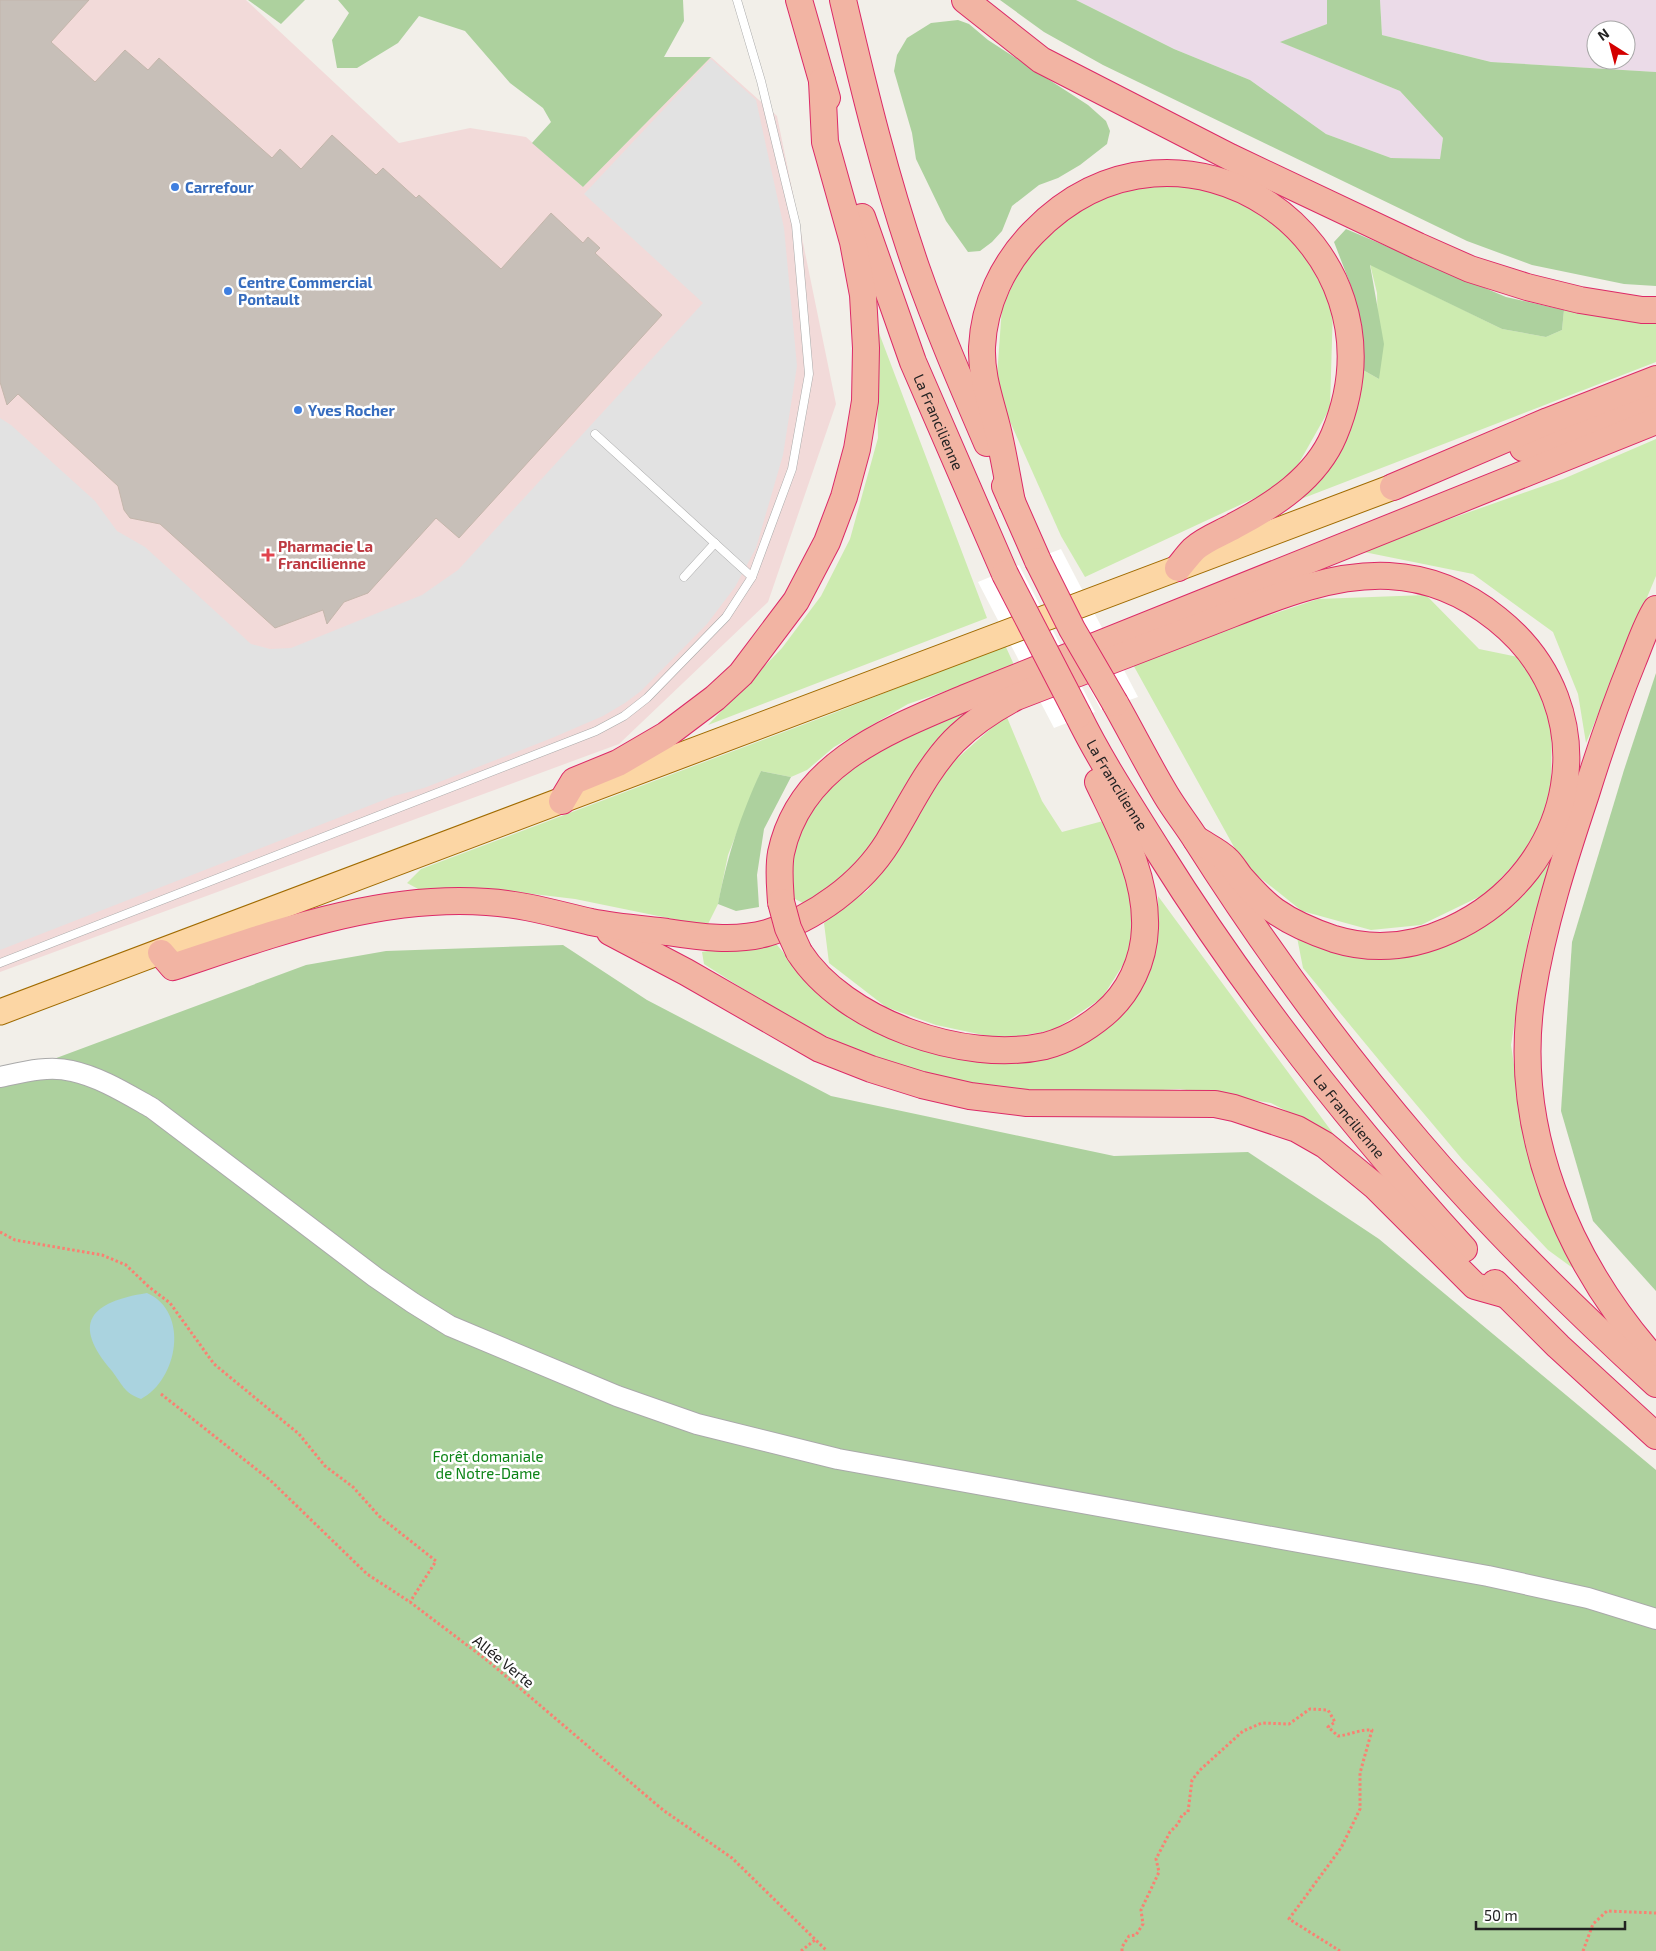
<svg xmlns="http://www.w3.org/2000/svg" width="1656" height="1951" viewBox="0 0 1656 1951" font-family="'Exo 2',sans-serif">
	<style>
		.commercial { fill: #f2dad9 }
		.industrial { fill: #ebdbe8; fill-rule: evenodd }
		.grass { fill: #cdebb0 }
		.forest { fill: #add19e }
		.parking { fill: #e2e2e2 }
		.water { fill: #aad3df }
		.pier { fill: #fff }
		.building { fill: #c7bfb8; stroke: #c4b6ab }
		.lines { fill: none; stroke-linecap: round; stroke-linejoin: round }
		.service-casing { stroke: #a9a9a9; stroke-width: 9 }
		.tertiary-casing { stroke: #a9a9a9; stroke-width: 22 }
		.primary-casing { stroke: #a06b00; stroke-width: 27 }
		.trunk-casing { stroke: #dc2a67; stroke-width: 28 }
		.path { stroke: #fa8072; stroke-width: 3; stroke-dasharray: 2.5 2.5; stroke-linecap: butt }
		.service { stroke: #fff; stroke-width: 8 }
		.tertiary { stroke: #fff; stroke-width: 20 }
		.primary { stroke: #fcd6a4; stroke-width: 25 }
		.trunk { stroke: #f2b4a3; stroke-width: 26 }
		.trunk-bridge-casing { stroke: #dc2a67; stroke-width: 28; stroke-linecap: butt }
		.trunk-bridge { stroke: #f2b4a3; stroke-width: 26 }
		.shop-dot { fill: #3f7fe0; stroke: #fff; stroke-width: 2 }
		.health-dot { fill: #e0444e; stroke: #fff; stroke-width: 2 }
		.labels { text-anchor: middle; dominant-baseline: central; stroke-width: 5; stroke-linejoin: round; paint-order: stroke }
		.shop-label { font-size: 15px; font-weight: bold; fill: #366cbe; stroke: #fff; text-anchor: start }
		.street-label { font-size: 15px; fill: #222; stroke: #fff }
		.health-label { font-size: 15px; font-weight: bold; fill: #be3a42; stroke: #fff; text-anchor: start }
		.park-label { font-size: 15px; fill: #0c8416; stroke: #fff }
	</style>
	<rect width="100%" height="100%" fill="#f2efe9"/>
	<polygon class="commercial" points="0,0 246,0 399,143 470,128 526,137 583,187 711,57 777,116 836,404 768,602 619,744 0,972"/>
	<g class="industrial">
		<polygon points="1076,0 1327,0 1327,24 1281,42 1400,91 1443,138 1440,160 1391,158 1326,134 1250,80 1174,49"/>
		<path d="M1380 0H1656V72L1491 62 1382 35ZM1596 30H1626V60H1596Z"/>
	</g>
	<g class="grass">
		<polygon points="1146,186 1205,186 1253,204 1298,244 1333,306 1330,408 1295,470 1272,490 1085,577 1061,536 996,390 1002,307 1027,256 1082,205"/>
		<polygon points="1370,264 1502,329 1546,337 1562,330 1564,310 1623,321 1656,321 1656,362 1301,499 1350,429 1363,370 1379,379 1377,293"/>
		<polygon points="876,325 987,618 708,725 782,648 821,596 850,539 878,438"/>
		<polygon points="1656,439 1656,576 1586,743 1578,694 1553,632 1473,574 1359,551 1563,479"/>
		<polygon points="1426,595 1479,649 1518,657 1552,710 1551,791 1537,839 1487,893 1421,925 1371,930 1302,911 1244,865 1131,661 1318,599"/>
		<polygon points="1005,645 1015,667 908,704 834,747 807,770 791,777 761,771 728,855 718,904 707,926 575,899 500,890 422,891 407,883 421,869 834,713"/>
		<polygon points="1007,686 881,833 858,863 833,889 805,904 793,898 793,856 801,819 850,760"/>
		<polygon points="1006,715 1042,801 1062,832 1103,821 1131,891 1133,949 1102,998 1054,1030 1002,1039 936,1025 886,1007 829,963 824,923 868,890 951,764"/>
		<polygon points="1554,841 1557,847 1529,934 1511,1045 1523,1125 1581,1274 1548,1250 1462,1159 1388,1071 1303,968 1296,932 1311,936 1470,931 1523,896"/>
		<polygon points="1158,896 1335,1136 1271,1103 1180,1089 1089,1094 1038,1092 939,1078 870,1056 795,1022 704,964 702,952 772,939 799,971 851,1016 1014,1057 1138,984 1158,939"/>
	</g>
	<g class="forest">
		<polygon points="248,0 305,0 281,24"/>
		<polygon points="338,0 683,0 684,21 664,57 711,57 583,187 532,143 551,122 543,108 510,83 465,31 419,16 398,43 357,68 337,68 332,40 349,13"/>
		<polygon points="1000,0 1076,0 1174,49 1250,80 1326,134 1391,158 1440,159 1443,138 1400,91 1280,42 1327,24 1327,0 1380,0 1382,35 1491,62 1656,72 1656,286 1624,284 1532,265 1467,241 1103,65 1044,32"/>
		<polygon points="958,20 969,24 988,40 1088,105 1106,121 1110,131 1107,144 1080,165 1058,178 1039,185 1012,206 1002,231 992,242 980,251 968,252 946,221 916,159 912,133 894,71 897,55 907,38 931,23"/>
		<polygon points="1346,229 1506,297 1564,310 1562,330 1546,337 1502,329 1370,265 1384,344 1379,379 1363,370 1362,326 1351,286 1334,242"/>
		<polygon points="1656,673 1656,1291 1593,1221 1561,1111 1572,942 1624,770"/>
		<path d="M761 771 791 777 764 829 757 875 759 907 736 911 718 904C728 854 740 817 761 771Z"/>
		<polygon points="563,945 647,1000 831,1096 1114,1156 1248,1152 1379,1239 1656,1470 1656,1951 0,1951 0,1079 306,965 386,951"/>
	</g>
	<polygon class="parking" points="711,59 756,100 784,228 797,366 783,455 756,548 735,587 707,624 641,691 625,703 603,716 552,738 424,788 394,796 0,950 0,418 11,425 95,501 117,531 145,547 251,644 270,649 291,648 422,595 458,570 703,303 584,194"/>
	<path class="water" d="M147 1293C190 1312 178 1380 141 1399 124 1393 122 1384 112 1371 71 1323 90 1302 147 1293Z"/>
	<g class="pier">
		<polygon points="1061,549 1138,697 1101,710 1024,563"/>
		<polygon points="1019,565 1095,712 1054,728 978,582"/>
	</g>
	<polygon class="building" points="0,0 89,0 51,42 95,82 125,50 148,70 159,58 272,158 280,149 301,169 332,135 376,175 383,168 416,198 419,195 501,269 551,213 583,243 588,237 600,248 595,253 662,315 459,538 436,518 368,593 344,602 327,624 323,610 275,628 160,524 130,518 124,510 118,486 18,394 7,405 0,382"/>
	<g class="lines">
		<g class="service-casing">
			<g id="service">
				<polyline points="595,434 752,577"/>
				<polyline points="684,577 715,543"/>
				<polyline points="0,963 596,731 624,716 647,698 726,617 752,577 792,469 809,374 796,225 761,81 737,0"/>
			</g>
		</g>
		<g class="tertiary-casing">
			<path id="tertiary" d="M0 1077C23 1072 49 1065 72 1071 100 1077 127 1094 152 1108L375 1277 413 1303 450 1326 617 1396 697 1424 838 1459 1488 1576 1588 1598 1656 1619"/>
		</g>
		<g class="primary-casing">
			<polyline id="primary" points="0,1012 1393,487"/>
		</g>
		<g class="trunk-casing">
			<g id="trunk">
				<polyline points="799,0 827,98"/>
				<path d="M843 0C864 90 886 180 916 267 937 327 962 385 987 443"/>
				<polyline points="965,0 1041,60 1230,157 1418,246 1470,269 1527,287 1580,300 1642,310 1656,310"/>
				<path id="s1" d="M862 217 913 362 1005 574"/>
				<polyline points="1523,448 1656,401"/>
				<polyline points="1005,486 1038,561"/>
				<polyline points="1393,487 1548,421 1656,379"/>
				<path d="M1012 502C1007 477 1003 451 997 427 990 399 981 376 982 347 984 304 1003 264 1033 233 1179 82 1415 241 1334 435 1316 478 1274 505 1234 526 1222 533 1205 539 1194 549 1188 555 1183 562 1178 568"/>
				<path d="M1656 609C1646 625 1640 644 1633 661 1615 705 1600 749 1586 794 1564 860 1543 925 1532 994 1511 1129 1567 1261 1656 1361"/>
				<path d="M1115 703C1132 733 1148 765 1166 795 1175 810 1186 824 1195 838 1263 945 1337 1047 1419 1143 1492 1229 1573 1308 1656 1384"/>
				<path id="s2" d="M1078 715C1101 762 1131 807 1159 852 1248 994 1351 1125 1464 1249"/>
				<polyline points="562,801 574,781 618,763 666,735 715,698 741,674 796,601 827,542 844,497 857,449 865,401 866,348 863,295 853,242 825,142 822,81"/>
				<path d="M781 902C780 886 778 869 781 853 800 763 889 730 965 698L1656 421"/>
				<polyline points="610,932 686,972 820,1049 871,1069 922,1085 970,1096 1027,1103 1215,1104 1234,1108 1297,1129 1325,1145 1376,1187 1475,1286 1507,1295"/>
				<path d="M799 952C844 1022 964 1064 1045 1046 1068 1040 1086 1029 1104 1014 1129 993 1144 961 1145 928 1147 876 1120 828 1098 782"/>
				<path d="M161 953 173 967C273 934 379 894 487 902 523 904 556 914 591 922 616 927 642 929 667 932 699 937 735 942 767 933 814 919 862 884 888 842 909 808 926 770 954 741 972 723 993 709 1016 697 1081 672 1146 647 1211 622 1266 601 1328 573 1389 576 1430 578 1465 593 1497 619 1610 709 1578 872 1450 930 1413 947 1373 951 1334 939 1313 932 1292 923 1275 911 1262 902 1251 889 1241 878 1236 872 1232 864 1226 859 1218 851 1206 846 1196 839"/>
				<polyline points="1495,1283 1558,1346 1656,1436"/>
			</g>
		</g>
		<g class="path">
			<polyline points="0,1232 15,1240 102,1255 126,1265 149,1287 170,1303 214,1364 299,1434 325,1466 353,1487 379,1516 436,1561 410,1602"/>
			<polyline points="161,1394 270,1480 367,1574 410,1602 488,1661 663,1810 732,1858 827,1951"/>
			<polyline points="801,1951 815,1940"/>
			<path d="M1122 1951V1947L1129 1936 1136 1935 1143 1924 1141 1910 1159 1872 1156 1859 1170 1832 1178 1824 1182 1815 1188 1812 1192 1780 1200 1770 1243 1731 1262 1723 1289 1724 1310 1709 1328 1710 1335 1722 1328 1727 1338 1736C1350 1735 1360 1729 1372 1730L1360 1773V1809L1341 1848 1289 1919 1340 1951"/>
			<polyline points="1583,1951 1593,1924 1607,1911 1656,1913"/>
		</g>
		<use href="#service" class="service"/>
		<use href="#tertiary" class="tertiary"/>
		<use href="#primary" class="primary"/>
		<use href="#trunk" class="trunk"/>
		<g class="trunk-bridge-casing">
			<g id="trunk-bridge">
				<polyline points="1038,561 1072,629 1115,703"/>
				<polyline points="1005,574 1078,715"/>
				<polyline points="781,902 788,928 799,952"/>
			</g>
		</g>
		<use href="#trunk-bridge" class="trunk-bridge"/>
	</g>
	<g class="shop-dot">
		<circle cx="175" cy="187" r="5"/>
		<circle cx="228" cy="291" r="5"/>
		<circle cx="298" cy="410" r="5"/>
	</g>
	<path class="health-dot" d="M265.5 547.5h5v5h5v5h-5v5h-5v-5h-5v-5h5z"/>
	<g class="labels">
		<g class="shop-label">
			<text x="185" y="187">Carrefour</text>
			<text x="238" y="282">Centre Commercial<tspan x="238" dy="17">Pontault</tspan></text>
			<text x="308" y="410">Yves Rocher</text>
		</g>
		<g class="street-label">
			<text stroke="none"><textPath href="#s1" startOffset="219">La Francilienne</textPath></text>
			<text stroke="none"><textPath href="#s2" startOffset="80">La Francilienne</textPath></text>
			<text stroke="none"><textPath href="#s2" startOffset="485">La Francilienne</textPath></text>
			<text transform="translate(504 1661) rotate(39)">Allée Verte</text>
		</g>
		<g class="health-label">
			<text x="278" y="546">Pharmacie La<tspan x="278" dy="17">Francilienne</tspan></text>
		</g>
		<g class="park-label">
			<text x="488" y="1456">Forêt domaniale<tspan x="488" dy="17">de Notre-Dame</tspan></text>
		</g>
	</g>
	<g transform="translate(1611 45) rotate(324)"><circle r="24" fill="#ffffff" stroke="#a7a7a7"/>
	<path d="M0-4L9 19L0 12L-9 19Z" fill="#d40000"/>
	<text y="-8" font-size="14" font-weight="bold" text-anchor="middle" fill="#222222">N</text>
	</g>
	<path d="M1476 1921v8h149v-8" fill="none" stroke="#222222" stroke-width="2.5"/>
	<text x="1484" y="1921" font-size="15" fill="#222222" stroke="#ffffff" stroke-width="4" paint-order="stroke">50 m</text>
</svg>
